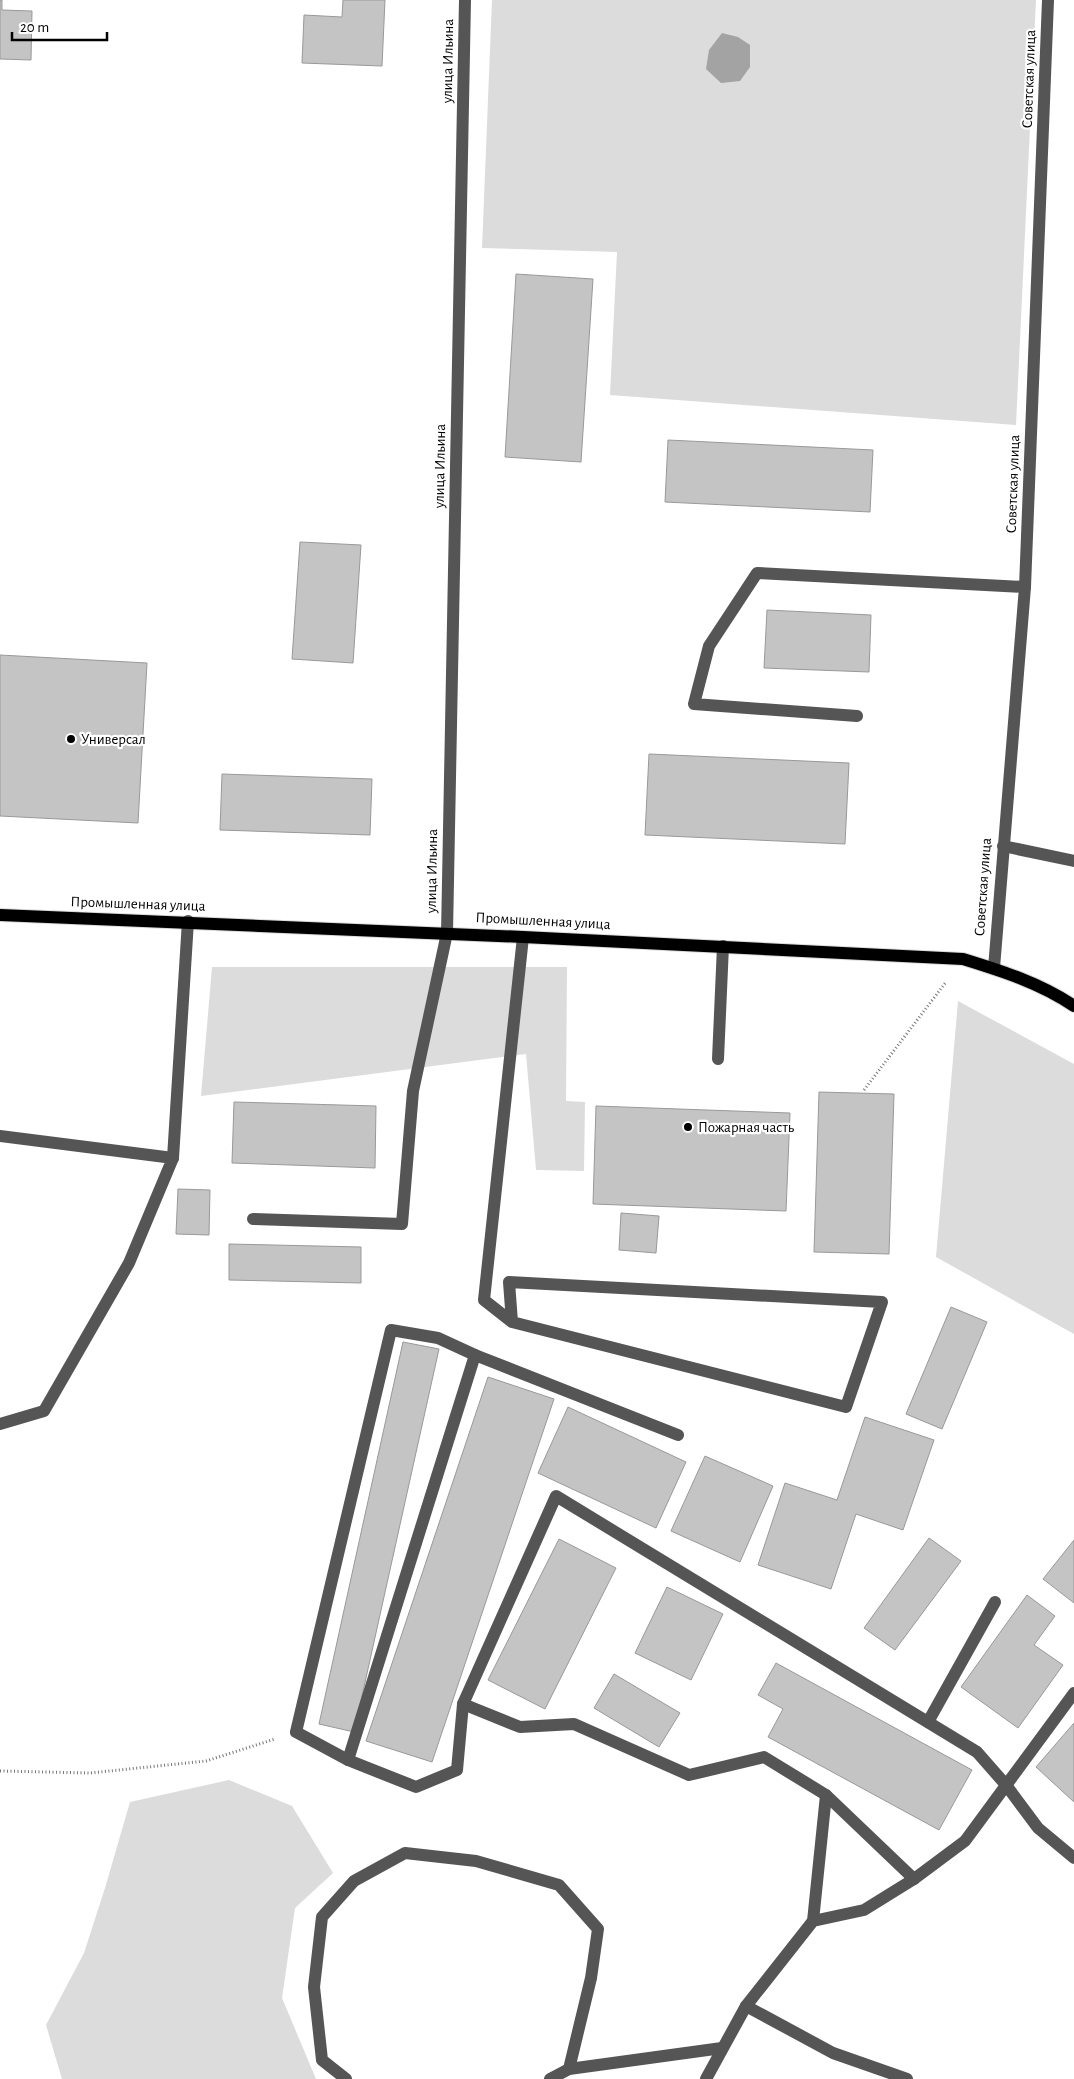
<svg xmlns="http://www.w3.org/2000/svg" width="1074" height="2079" viewBox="0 0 1074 2079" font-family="'Alegreya Sans',sans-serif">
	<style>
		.green { fill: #dcdcdc }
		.water { fill: #a3a3a3 }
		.building { fill: #c4c4c4; stroke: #999 }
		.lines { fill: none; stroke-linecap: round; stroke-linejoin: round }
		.major-casing { stroke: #dbdbdb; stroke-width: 14 }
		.path { stroke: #777; stroke-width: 3; stroke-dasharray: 1 2.5; stroke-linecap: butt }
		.minor { stroke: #555; stroke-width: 12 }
		.major { stroke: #000; stroke-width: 12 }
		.poi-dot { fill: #000; stroke: #fff; stroke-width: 2 }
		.labels { text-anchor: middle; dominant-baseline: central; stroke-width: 4.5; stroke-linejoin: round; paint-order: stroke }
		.street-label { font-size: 15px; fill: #000; stroke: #fff }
		.poi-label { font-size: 15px; fill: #000; stroke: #fff; text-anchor: start }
	</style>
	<rect width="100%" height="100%" fill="#fff"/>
	<g class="green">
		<polygon points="492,0 1036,0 1016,425 610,395 617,252 482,248"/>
		<polygon points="212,967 567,967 566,1101 585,1102 584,1171 536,1170 526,1054 201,1096"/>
		<polygon points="958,1001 1074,1064 1074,1334 936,1257"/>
		<polygon points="229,1780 292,1806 333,1873 295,1908 282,1998 316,2079 62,2079 46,2025 84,1953 105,1888 130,1802"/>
	</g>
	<polygon class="water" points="722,33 738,37 750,45 750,67 740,81 721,83 706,69 709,50"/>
	<g class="building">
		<polygon points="0,0 2,0 2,10 32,11 31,60 0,59"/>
		<polygon points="343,0 385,0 382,66 302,63 304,15 342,17"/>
		<polygon points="516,274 593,279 581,462 505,457"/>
		<polygon points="668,440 873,450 870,512 665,502"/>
		<polygon points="300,542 361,545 353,663 292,659"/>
		<polygon points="767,610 871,615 869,672 764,668"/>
		<polygon points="0,655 147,663 138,823 0,816"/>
		<polygon points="649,754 849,763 845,844 645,835"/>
		<polygon points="222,774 372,779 370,835 220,830"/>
		<polygon points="819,1092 894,1094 889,1254 814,1252"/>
		<polygon points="234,1102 376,1106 375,1168 232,1163"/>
		<polygon points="596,1106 790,1113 786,1211 593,1204"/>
		<polygon points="178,1189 210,1190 209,1235 176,1234"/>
		<polygon points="621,1213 659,1216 656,1253 619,1250"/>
		<polygon points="229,1244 361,1247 361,1283 229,1280"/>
		<polygon points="951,1307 987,1322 942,1429 906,1414"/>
		<polygon points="403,1342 439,1349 354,1732 319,1724"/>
		<polygon points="488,1377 554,1399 432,1762 366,1741"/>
		<polygon points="568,1407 686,1462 656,1528 538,1473"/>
		<polygon points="865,1417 934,1440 903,1530 856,1514 831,1589 758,1565 785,1483 837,1500"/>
		<polygon points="705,1456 773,1486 740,1562 671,1531"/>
		<polygon points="929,1538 961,1561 895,1650 864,1628"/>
		<polygon points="559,1539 616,1568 545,1709 488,1680"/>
		<polygon points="1074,1540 1074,1603 1043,1579"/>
		<polygon points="667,1587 723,1614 691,1680 635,1653"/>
		<polygon points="1027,1595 1055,1616 1034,1645 1063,1665 1018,1728 961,1687"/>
		<polygon points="776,1663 972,1770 939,1830 768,1737 783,1709 758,1695"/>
		<polygon points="614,1674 680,1713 659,1747 594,1708"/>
		<polygon points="1074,1723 1074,1802 1036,1767"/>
	</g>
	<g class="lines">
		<g class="major-casing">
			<path id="major" d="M0 915 523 937 963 959C1002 971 1040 983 1074 1006"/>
		</g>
		<g class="path">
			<polyline points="864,1090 946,982"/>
			<polyline points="0,1771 90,1773 206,1761 275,1739"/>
		</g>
		<g class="minor">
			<polyline points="857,716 694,704 709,646 757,573 1025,587"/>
			<polyline points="1003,846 1074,861"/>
			<polyline points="994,968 1025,587 1048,0"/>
			<polyline points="718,1059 723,946"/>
			<polyline points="0,1136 173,1158 129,1263 44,1411 0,1424"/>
			<polyline points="173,1158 188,921"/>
			<polyline points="253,1219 402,1224 413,1091 447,933 465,0"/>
			<polyline points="512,1322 509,1282 882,1302 846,1407 512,1322 484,1300 523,937"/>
			<polyline points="678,1435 475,1355 438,1338 391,1330 296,1732 348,1760 416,1787 457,1770 463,1704 556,1496 977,1752 1006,1785 1038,1828 1074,1858"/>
			<polyline points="463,1704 520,1727 574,1724 689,1775 764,1757 826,1795 914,1879"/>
			<polyline points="928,1722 995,1602"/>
			<polyline points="348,1760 475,1355"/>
			<polyline points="813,1921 826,1795"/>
			<polyline points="746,2006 833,2053 907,2079"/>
			<polyline points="346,2079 322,2060 314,1987 322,1917 354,1881 405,1853 476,1861 559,1885 598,1929 591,1978 569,2069"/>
			<polyline points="550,2079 569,2069 722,2048"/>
			<polyline points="706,2079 746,2006 813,1921 864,1910 914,1879 965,1841 1074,1693"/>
		</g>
		<use href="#major" class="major"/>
	</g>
	<g class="poi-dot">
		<circle cx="71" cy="739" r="5"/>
		<circle cx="688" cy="1127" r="5"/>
	</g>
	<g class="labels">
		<g class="street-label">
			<text transform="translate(448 61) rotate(-89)">улица Ильина</text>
			<text transform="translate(1029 79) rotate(-88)">Советская улица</text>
			<text transform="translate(440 466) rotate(-89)">улица Ильина</text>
			<text transform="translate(1013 484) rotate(-88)">Советская улица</text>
			<text transform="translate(432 871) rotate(-89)">улица Ильина</text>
			<text transform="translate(983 887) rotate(-86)">Советская улица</text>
			<text transform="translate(138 904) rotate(2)">Промышленная улица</text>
			<text transform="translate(543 921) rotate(3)">Промышленная улица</text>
		</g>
		<g class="poi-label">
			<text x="81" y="739">Универсал</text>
			<text x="698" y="1127">Пожарная часть</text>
		</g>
	</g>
	<path d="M12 32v8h95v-8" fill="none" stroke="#000000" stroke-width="2.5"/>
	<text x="20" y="32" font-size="15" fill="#000000" stroke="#ffffff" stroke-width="4" paint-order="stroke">20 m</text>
</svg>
